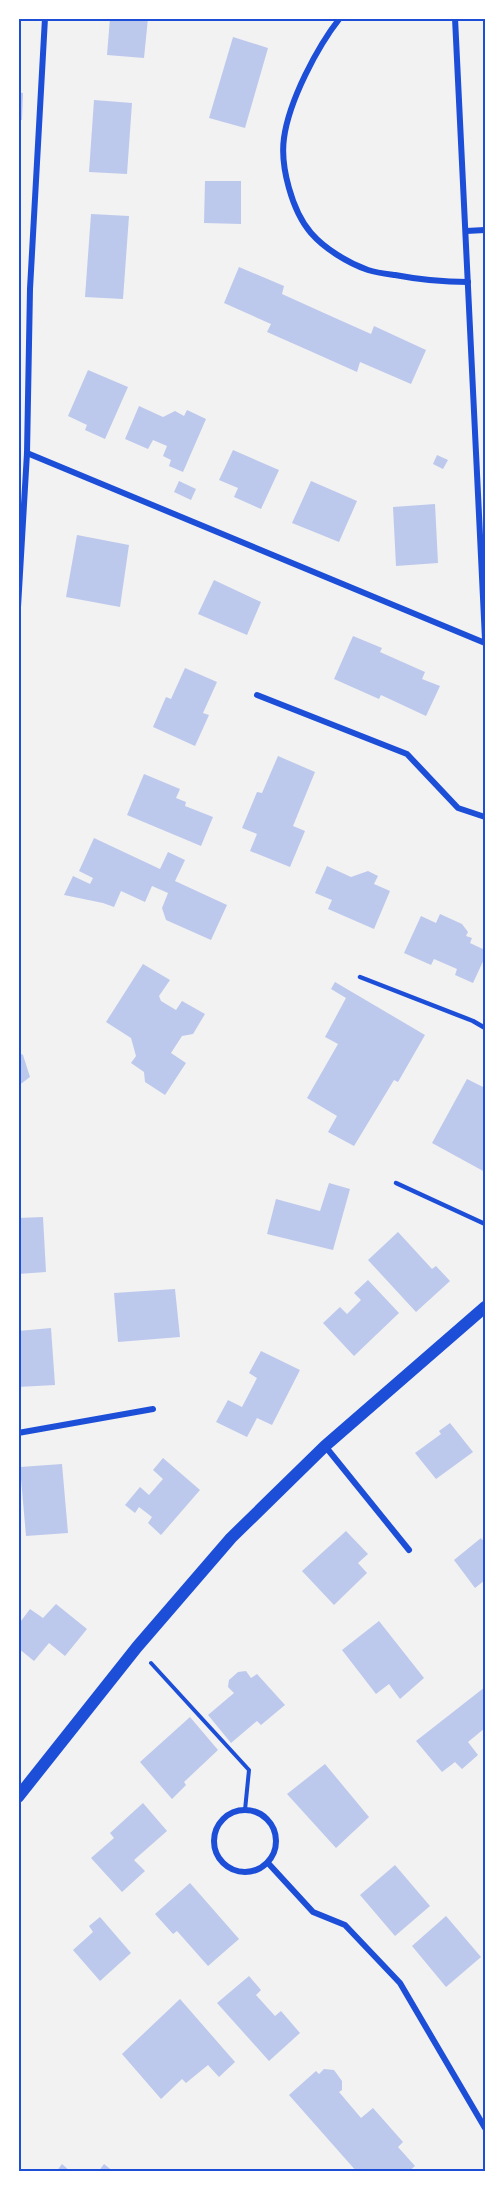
<svg xmlns="http://www.w3.org/2000/svg" width="503" height="2190" viewBox="0 0 503 2190" font-family="'Sofia Sans Condensed',sans-serif">
	<style>
		.building { fill: #bdc9ec }
		.lines { fill: none; stroke-linecap: round; stroke-linejoin: round }
		.path { stroke: #1d4ed8; stroke-width: 4 }
		.service { stroke: #1d4ed8; stroke-width: 4.5 }
		.minor { stroke: #1d4ed8; stroke-width: 6 }
		.secondary { stroke: #1d4ed8; stroke-width: 12 }
		.neatline { fill: none; stroke: #1d4ed8; stroke-width: 2 }
	</style>
	<rect width="100%" height="100%" fill="#f2f2f2"/>
	<g class="building">
		<polygon points="110,18 148,18 144,58 107,55"/>
		<polygon points="233,37 268,48 245,128 209,118"/>
		<polygon points="18,57 21,57 20,91 18,91"/>
		<polygon points="18,92 23,93 22,120 18,120"/>
		<polygon points="94,100 132,103 127,174 89,172"/>
		<polygon points="205,181 241,181 241,224 204,223"/>
		<polygon points="91,214 129,216 123,299 85,297"/>
		<polygon points="239,267 284,286 282,294 324,313 371,334 374,326 426,350 411,384 360,362 357,372 310,351 267,332 271,324 224,303"/>
		<polygon points="88,370 128,387 105,439 85,430 87,425 68,416"/>
		<polygon points="139,406 163,417 175,411 184,416 187,410 206,419 183,472 169,466 171,460 163,456 167,446 153,440 148,449 125,439"/>
		<polygon points="233,450 279,470 261,509 234,497 238,488 219,480"/>
		<polygon points="437,455 448,460 443,469 433,464"/>
		<polygon points="179,481 196,489 191,500 174,492"/>
		<polygon points="311,481 357,501 339,542 292,523"/>
		<polygon points="435,504 438,563 396,566 393,507"/>
		<polygon points="77,535 129,545 120,607 66,597"/>
		<polygon points="214,580 261,602 247,635 198,614"/>
		<polygon points="353,636 382,648 380,652 425,672 422,679 440,686 426,716 381,695 379,699 334,679"/>
		<polygon points="185,668 217,682 203,713 209,715 195,746 153,727 166,697 171,699"/>
		<polygon points="278,756 315,772 293,826 305,831 290,867 250,851 257,834 242,828 257,792 262,793"/>
		<polygon points="144,774 180,789 176,798 186,802 185,806 213,817 201,846 127,815"/>
		<polygon points="94,838 160,869 168,852 185,860 175,881 227,905 211,940 166,920 162,908 168,893 152,886 145,902 121,891 114,907 103,903 64,895 73,876 90,884 93,878 79,871"/>
		<polygon points="327,866 351,877 368,871 378,876 374,884 390,891 374,929 328,909 332,900 315,893"/>
		<polygon points="440,914 462,924 468,932 466,936 472,938 470,943 485,950 485,957 473,983 455,975 457,969 434,959 431,965 404,953 421,916 436,923"/>
		<polygon points="143,964 170,980 159,996 161,1001 176,1010 182,1001 205,1014 193,1034 182,1036 171,1053 186,1063 165,1095 145,1082 144,1072 131,1063 136,1056 131,1038 106,1022"/>
		<polygon points="335,982 425,1035 398,1082 394,1080 354,1146 328,1132 337,1116 307,1098 338,1044 325,1037 346,998 331,989"/>
		<polygon points="18,1052 23,1055 30,1077 18,1086"/>
		<polygon points="467,1079 485,1088 485,1172 432,1143"/>
		<polygon points="329,1183 350,1189 333,1250 267,1234 276,1199 320,1211"/>
		<polygon points="43,1217 46,1272 18,1274 18,1218"/>
		<polygon points="398,1232 432,1269 436,1266 450,1281 416,1312 368,1260"/>
		<polygon points="368,1280 399,1313 354,1356 323,1323 340,1307 347,1314 361,1300 354,1293"/>
		<polygon points="175,1289 180,1337 118,1342 114,1293"/>
		<polygon points="51,1328 55,1385 18,1387 18,1331"/>
		<polygon points="261,1351 300,1370 272,1425 257,1418 247,1437 216,1422 228,1400 242,1407 257,1378 249,1373"/>
		<polygon points="450,1423 473,1452 436,1479 415,1453 441,1434 439,1431"/>
		<polygon points="163,1458 200,1490 161,1535 148,1523 152,1517 139,1507 135,1513 125,1505 140,1487 149,1495 163,1479 153,1470"/>
		<polygon points="62,1464 68,1533 26,1536 20,1467"/>
		<polygon points="346,1531 368,1554 358,1563 367,1573 334,1605 302,1571"/>
		<polygon points="481,1538 482,1540 485,1538 485,1580 475,1588 454,1560"/>
		<polygon points="56,1604 87,1629 65,1656 49,1643 34,1661 18,1648 18,1625 30,1609 43,1618"/>
		<polygon points="379,1621 424,1678 400,1699 389,1684 376,1694 342,1650"/>
		<polygon points="246,1671 251,1678 257,1674 285,1705 261,1725 257,1721 231,1743 208,1715 234,1693 228,1687 229,1680 238,1672"/>
		<polygon points="485,1687 485,1728 468,1742 478,1755 462,1769 455,1762 442,1772 416,1741"/>
		<polygon points="190,1717 218,1750 184,1782 186,1785 172,1799 140,1762"/>
		<polygon points="325,1764 369,1817 336,1848 287,1794"/>
		<polygon points="143,1803 167,1831 134,1860 145,1871 122,1892 91,1858 114,1838 110,1833"/>
		<polygon points="395,1865 430,1906 395,1936 360,1895"/>
		<polygon points="190,1883 239,1939 208,1966 177,1931 173,1934 155,1914"/>
		<polygon points="446,1916 481,1957 446,1987 412,1946"/>
		<polygon points="100,1917 131,1953 100,1981 73,1950 93,1932 89,1926"/>
		<polygon points="249,1976 261,1990 256,1995 275,2016 281,2011 300,2033 269,2061 217,2003"/>
		<polygon points="180,1999 235,2062 219,2077 208,2065 186,2083 182,2079 161,2099 122,2054"/>
		<polygon points="324,2069 334,2070 342,2081 342,2090 339,2092 361,2118 373,2108 403,2142 398,2147 415,2166 408,2172 357,2172 289,2095 316,2071 319,2074"/>
		<polygon points="62,2164 71,2172 56,2172"/>
		<polygon points="104,2164 114,2172 98,2172"/>
	</g>
	<g class="lines">
		<polyline class="path" points="151,1663 249,1770 245,1810"/>
		<g class="service">
			<polyline points="360,977 473,1021 485,1028"/>
			<polyline points="396,1183 485,1224"/>
		</g>
		<g class="minor">
			<path d="M340 18C317 47 289 101 284 138 280 166 292 211 311 233 325 249 348 263 368 270 377 273 387 274 395 275 421 280 442 282 468 282"/>
			<polyline points="455,18 485,639"/>
			<polyline points="466,231 485,230"/>
			<polyline points="27,453 485,643"/>
			<polyline points="18,607 27,453 30,289 45,18"/>
			<polyline points="257,695 407,754 458,808 485,817"/>
			<polyline points="18,1433 153,1409"/>
			<polyline points="325,1446 409,1550"/>
			<circle cx="245" cy="1841" r="31"/>
			<polyline points="268,1863 313,1912 345,1925 400,1983 485,2128"/>
		</g>
		<polyline class="secondary" points="18,1797 137,1647 231,1538 325,1446 485,1307"/>
	</g>
	<rect width="503" height="2190" fill="none" stroke="#ffffff" stroke-width="39"/>
	<rect x="20" y="20" width="464" height="2150" class="neatline"/>
</svg>
